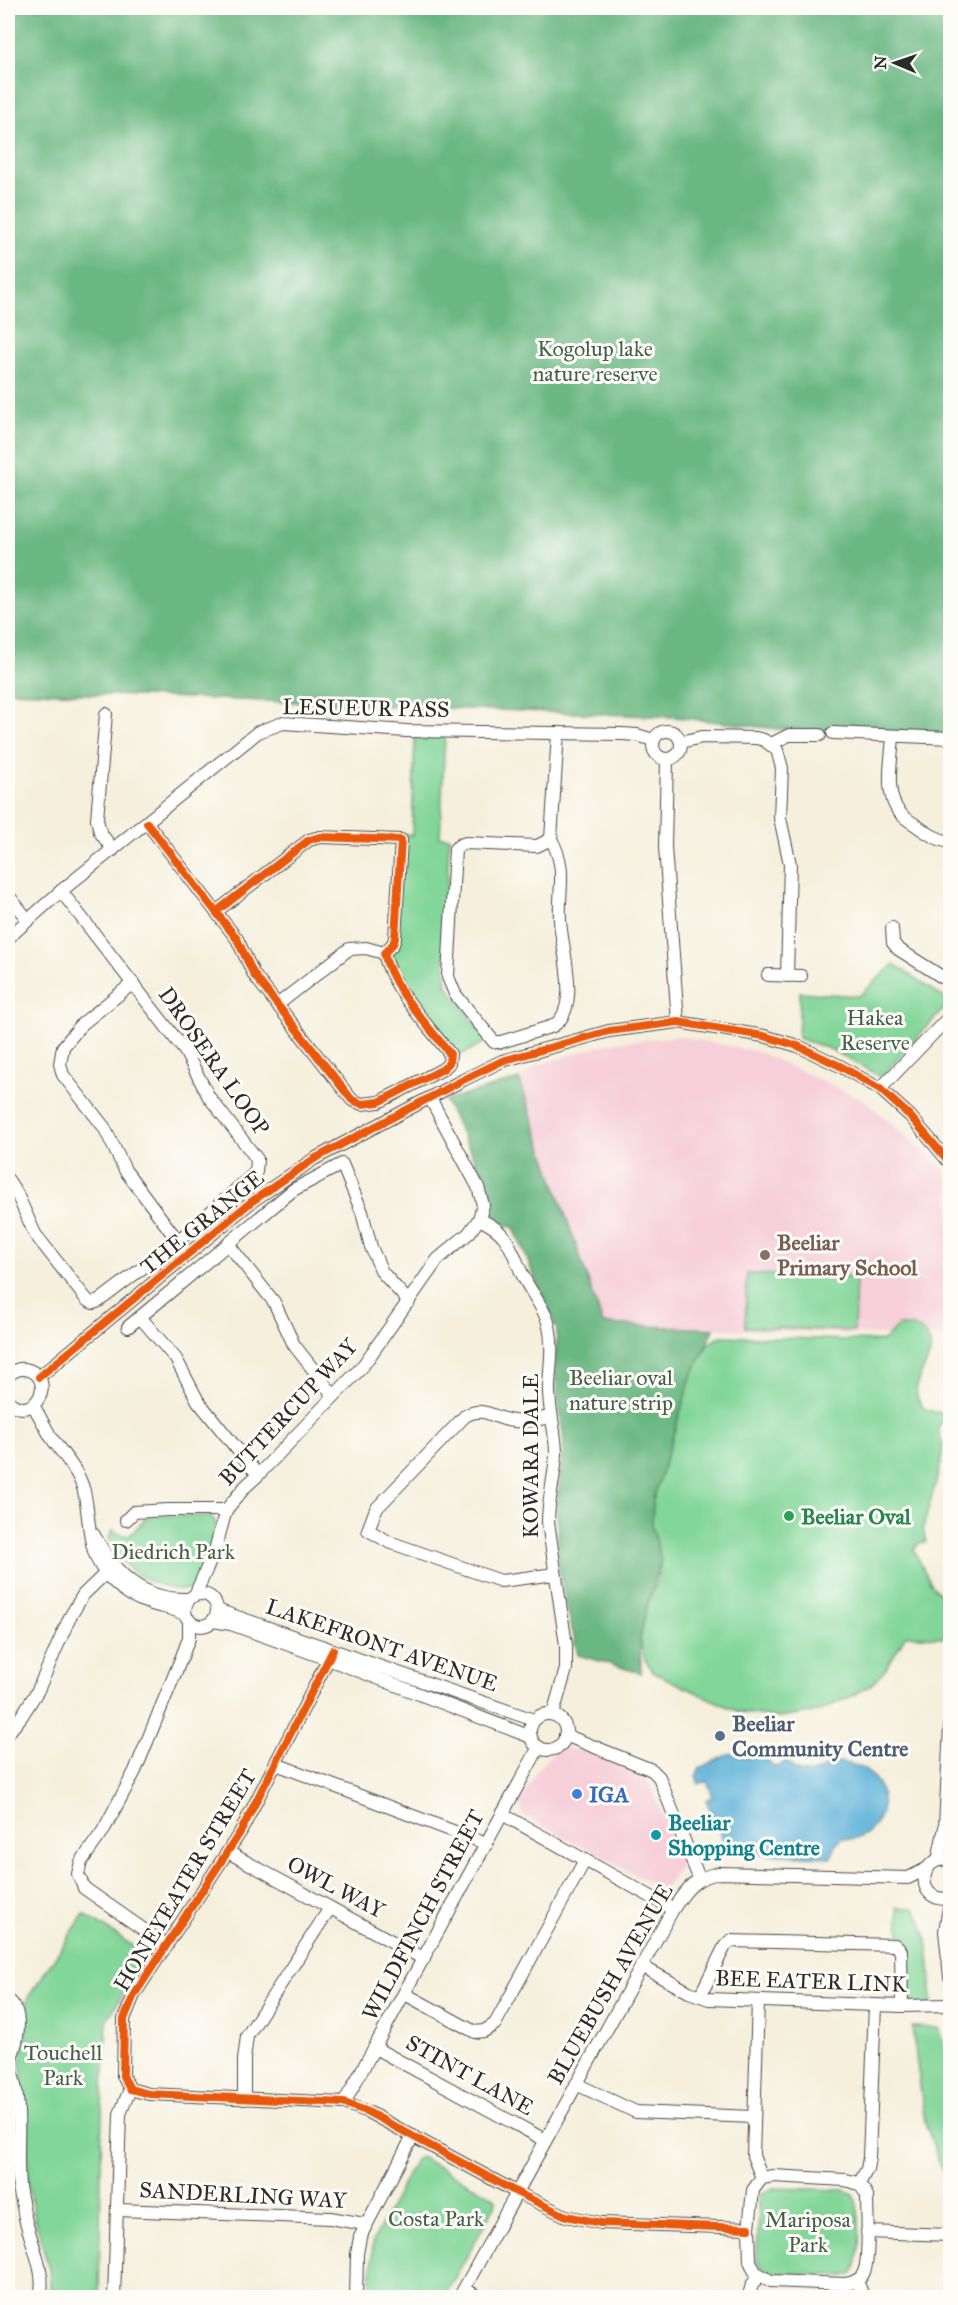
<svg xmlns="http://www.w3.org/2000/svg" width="958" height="2305" viewBox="0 0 958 2305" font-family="'IM FELL Great Primer',serif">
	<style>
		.built { fill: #f6cfd9 }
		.green { fill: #82d699; stroke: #568062; stroke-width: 1.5 }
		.forest { fill: #69b781; stroke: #4a7156; stroke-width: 1.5 }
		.water { fill: #5cb1d8; stroke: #446e82; stroke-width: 1.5 }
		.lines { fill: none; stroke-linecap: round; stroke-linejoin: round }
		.minor-casing { stroke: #494846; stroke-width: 14 }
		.minor { stroke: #fff; stroke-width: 12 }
		.cycleway-casing { stroke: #fdfcf7; stroke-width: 11 }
		.cycleway { stroke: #e8590c; stroke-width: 8 }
		.education-dot { fill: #8d6e63; stroke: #fdfcf7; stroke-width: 2 }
		.leisure-dot { fill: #2e9e5b; stroke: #fdfcf7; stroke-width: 2 }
		.service-dot { fill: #5c6f8a; stroke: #fdfcf7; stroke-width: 2 }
		.shop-dot { fill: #3f7fe0; stroke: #fdfcf7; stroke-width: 2 }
		.culture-dot { fill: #0f9aa8; stroke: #fdfcf7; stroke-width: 2 }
		.labels { text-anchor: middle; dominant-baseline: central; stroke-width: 6; stroke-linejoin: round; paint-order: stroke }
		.park-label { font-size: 22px; fill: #455e4c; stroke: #fdfcf7 }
		.street-label { font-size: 22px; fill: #2b2b2b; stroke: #fdfcf7 }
		.education-label { font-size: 22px; font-weight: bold; fill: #785e54; stroke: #fdfcf7; text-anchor: start }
		.leisure-label { font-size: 22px; font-weight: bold; fill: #27864d; stroke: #fdfcf7; text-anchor: start }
		.service-label { font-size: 22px; font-weight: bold; fill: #4e5e75; stroke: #fdfcf7; text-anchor: start }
		.shop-label { font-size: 22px; font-weight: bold; fill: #366cbe; stroke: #fdfcf7; text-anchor: start }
		.culture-label { font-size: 22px; font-weight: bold; fill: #0d838f; stroke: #fdfcf7; text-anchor: start }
	</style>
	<rect width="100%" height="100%" fill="#fdfcf7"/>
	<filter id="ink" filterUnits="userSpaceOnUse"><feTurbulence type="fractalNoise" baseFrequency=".0167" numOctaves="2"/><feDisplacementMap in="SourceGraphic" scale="12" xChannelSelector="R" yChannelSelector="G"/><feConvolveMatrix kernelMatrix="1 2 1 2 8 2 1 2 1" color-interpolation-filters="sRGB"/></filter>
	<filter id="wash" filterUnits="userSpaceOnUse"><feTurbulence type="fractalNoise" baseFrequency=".008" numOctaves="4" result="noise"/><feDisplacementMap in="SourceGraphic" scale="24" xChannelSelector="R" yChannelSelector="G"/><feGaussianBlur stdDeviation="1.35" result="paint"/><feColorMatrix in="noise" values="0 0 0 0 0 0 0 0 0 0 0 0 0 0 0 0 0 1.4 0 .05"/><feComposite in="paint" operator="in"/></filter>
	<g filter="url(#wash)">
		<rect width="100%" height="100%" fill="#f5efdc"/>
		<g class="built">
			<polygon points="678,1036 759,1052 866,1101 942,1167 950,1185 950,1338 603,1324 519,1079 537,1065 610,1043"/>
			<polygon points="565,1748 583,1751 644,1774 647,1778 682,1863 664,1890 523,1815 519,1804 537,1770 557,1749"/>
		</g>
		<g class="green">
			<polygon points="445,736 440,837 449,837 445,961 447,985 487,1041 459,1056 406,991 389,957 403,835 412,835 415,737"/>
			<polygon points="894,964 950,1002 881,1077 832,1050 798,1038 800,992 859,996"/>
			<polygon points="747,1274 856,1277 854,1331 745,1327"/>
			<path d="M898 1326C911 1326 919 1326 927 1337 940 1358 912 1374 917 1396 918 1400 921 1405 923 1408L934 1412 950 1414V1419L940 1424 938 1429 943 1445 941 1463 923 1528 926 1542 919 1543 914 1550C923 1567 932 1594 950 1601V1638L906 1635 885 1670 871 1685 854 1695 818 1712 779 1718 739 1712 654 1673 645 1660 640 1639 646 1608 658 1579 661 1560 652 1525 653 1500 691 1377 708 1344 721 1336 883 1341Z"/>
			<path d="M150 1516H207L213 1519 217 1524C214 1535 206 1575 200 1583 186 1600 145 1581 131 1570 122 1562 115 1550 109 1539L112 1530C137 1545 132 1525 150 1516Z"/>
			<path d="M897 1907 913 1908C932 1928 930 1977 932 2004L912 2005 908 2000Z"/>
			<polygon points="84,1914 139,1950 143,1958 140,1967 107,2020 102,2108 99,2297 51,2297 49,2269 36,2223 28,2184 28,2130 20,2061 25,2042 27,1999"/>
			<polygon points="912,2027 938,2028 950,2061 950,2193 925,2122"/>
			<polygon points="420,2157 492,2196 496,2200 495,2206 444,2297 370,2297 373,2241 415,2160"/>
			<path d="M773 2188 843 2190 852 2193C862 2205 862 2262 852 2274L844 2276 770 2273 764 2270 757 2260 759 2202 761 2195Z"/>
		</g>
		<g class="forest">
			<polygon points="8,8 950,8 950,733 777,729 675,717 8,691"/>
			<polygon points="519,1079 603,1324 714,1329 691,1377 653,1500 652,1525 661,1560 646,1608 640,1638 641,1673 578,1655 559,1572 557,1503 564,1441 555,1376 557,1330 514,1228 489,1216 490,1190 445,1101"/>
		</g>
		<path class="water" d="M731 1753 749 1759 751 1755 768 1757C769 1764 772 1766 779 1767L786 1760C800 1783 819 1771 837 1762 907 1767 885 1848 843 1838L835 1844V1848L831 1857 728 1853 706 1800 713 1797 707 1781 699 1784 696 1776 700 1768Z"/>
	</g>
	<g filter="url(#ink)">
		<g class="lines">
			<g class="minor-casing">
				<g id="minor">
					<polyline points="106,714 97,819 100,832 113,850"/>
					<circle cx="667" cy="745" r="14"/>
					<polyline points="833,733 950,738"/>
					<path d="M893 736C892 759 883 796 901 814 905 819 912 822 917 826 927 833 937 840 950 842"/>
					<polyline points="681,742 702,737 756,738 764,740 777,750 782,768 780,818 790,864 787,976"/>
					<polyline points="771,744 789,735 820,735"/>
					<polyline points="667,760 665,847 678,1022"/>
					<path d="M147 823 237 939 254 975 352 1100 362 1104 379 1102 443 1069 449 1063 450 1054C427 1024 392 989 384 953L393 944 395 938 401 840 320 837 309 840 217 911"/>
					<path d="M551 839C568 870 558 887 560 920 561 948 582 1008 553 1026L501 1042H494L455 994 448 977 455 849 460 845 466 843 537 846 551 839 558 733"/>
					<polyline points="8,895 28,920"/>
					<polyline points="892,928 893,943 898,949 950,982"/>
					<polyline points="8,938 61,891 258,732 283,723 407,731 622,734 637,735 653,740"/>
					<polyline points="768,975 801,976"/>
					<polyline points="133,983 82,1024 63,1047 60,1064 63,1075 104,1127 125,1170 178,1241"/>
					<polyline points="277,1005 349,949 366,948 384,953"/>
					<polyline points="880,1089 950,1016"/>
					<polyline points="8,1180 17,1194 35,1234 87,1300 93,1303 99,1301 178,1241 256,1172 257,1159 209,1097 185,1051 61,891"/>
					<path d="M479 1219C508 1232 510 1246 522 1274 529 1290 543 1306 548 1322 554 1344 550 1364 549 1386 548 1409 556 1431 556 1454 555 1476 548 1499 548 1522L566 1645V1669L553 1714"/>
					<polyline points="228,1244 274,1302 294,1345 334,1396"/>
					<polyline points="128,1327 140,1317"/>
					<path d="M8 1376C14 1370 21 1367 29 1370 57 1380 34 1425 8 1401"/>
					<polyline points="39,1377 251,1202 314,1159 463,1080 502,1061 609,1031 678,1022 764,1036 798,1046 840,1066 880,1089 910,1116 950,1163"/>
					<path d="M33 1405C39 1415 45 1427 51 1437 64 1457 81 1472 85 1496 91 1527 87 1558 113 1581 124 1592 137 1600 152 1604 164 1608 177 1608 186 1616"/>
					<path d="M551 1417C539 1419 525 1422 514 1421 492 1419 486 1405 465 1416L376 1509 368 1530 389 1542 501 1581 555 1574"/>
					<polyline points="258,1475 198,1401 176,1359 140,1317 293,1190 342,1164 362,1212 371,1247 382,1272 409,1302"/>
					<polyline points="126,1520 134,1512 168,1510 226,1510"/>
					<path d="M94 1535C115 1574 143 1601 189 1599"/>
					<circle cx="201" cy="1610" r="16"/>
					<polyline points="195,1595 215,1550 226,1510 245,1487 258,1475 362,1367 438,1259 469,1233 479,1219 483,1205 478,1187 430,1098"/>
					<polyline points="217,1610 534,1720"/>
					<polyline points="213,1621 231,1624 328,1659 531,1737"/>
					<polyline points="333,1650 241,1831 134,1995 124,2019 123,2076 130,2089 149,2094 344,2103 366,2111 518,2193 566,2216 601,2223 749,2228"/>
					<circle cx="548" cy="1732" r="18"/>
					<polyline points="8,1733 21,1717 38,1690 70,1617 83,1595 113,1566"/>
					<polyline points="565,1735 652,1770 659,1777 699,1878"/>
					<polyline points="276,1764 487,1844"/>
					<polyline points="502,1814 673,1909"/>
					<polyline points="228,1852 424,1959"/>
					<polyline points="938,1860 945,1827 950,1726"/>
					<path d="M950 1860C916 1854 916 1905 950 1898"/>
					<polyline points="950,1902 945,1931 950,1977"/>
					<polyline points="167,1946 84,1888 78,1874 81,1862 103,1831 135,1771 183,1654 189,1638 189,1620"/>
					<polyline points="641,1966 689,1992 709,1999 902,2006 950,2005"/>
					<polyline points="405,1994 475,2032 484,2031 495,2024 585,1860"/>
					<polyline points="700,1996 725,1946 730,1941 895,1945 901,1951 902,2006"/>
					<path d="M8 2000C25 2012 17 2048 8 2063"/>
					<polyline points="758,2001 753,2156 762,2178"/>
					<polyline points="375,2048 545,2140"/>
					<path d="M8 2062C25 2103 15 2143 19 2186 20 2195 23 2204 24 2213 28 2237 49 2276 39 2298"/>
					<polyline points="576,2084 636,2112 753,2117"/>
					<polyline points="244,2099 244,2060 247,2036 330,1908"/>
					<polyline points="344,2103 539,1747"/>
					<path d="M773 2176 845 2180C857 2182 862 2185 867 2196 867 2213 870 2258 864 2272 861 2280 853 2283 845 2284L771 2281 755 2272 750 2261 749 2228 753 2190 762 2178Z"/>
					<polyline points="859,2184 867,2169 869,2158 875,2005"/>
					<polyline points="118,2210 330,2218 365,2224"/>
					<polyline points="867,2232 950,2235"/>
					<polyline points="857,2281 864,2298"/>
					<polyline points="464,2289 481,2298"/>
					<polyline points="114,2298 120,2114 130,2089"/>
					<polyline points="356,2298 357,2254 360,2237 413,2136"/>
					<path d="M459 2298 673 1909C687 1889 693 1878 719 1873L908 1878 928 1868"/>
					<polyline points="748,2298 752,2285 759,2276"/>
				</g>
			</g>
			<use href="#minor" class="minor"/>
			<g class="cycleway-casing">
				<g id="cycleway">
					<path d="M147 823 237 939 254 975 352 1100 362 1104 379 1102 443 1069 449 1063 450 1054C427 1024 392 989 384 953L393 944 395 938 401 840 320 837 309 840 217 911"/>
					<polyline points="39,1377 251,1202 314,1159 463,1080 502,1061 609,1031 678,1022 764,1036 798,1046 840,1066 880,1089 910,1116 950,1163"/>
					<polyline points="333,1650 241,1831 134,1995 124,2019 123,2076 130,2089 149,2094 344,2103 366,2111 518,2193 566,2216 601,2223 749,2228"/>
				</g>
			</g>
			<use href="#cycleway" class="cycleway"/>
		</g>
	</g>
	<circle class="education-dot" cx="765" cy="1255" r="6"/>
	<circle class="leisure-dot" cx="789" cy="1516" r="6"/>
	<circle class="service-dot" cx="720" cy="1736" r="6"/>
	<circle class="shop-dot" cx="577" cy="1794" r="6"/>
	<circle class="culture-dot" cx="656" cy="1835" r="6"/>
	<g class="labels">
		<g class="park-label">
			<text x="595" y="348">Kogolup lake<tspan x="595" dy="25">nature reserve</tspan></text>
			<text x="875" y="1017">Hakea<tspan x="875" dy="25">Reserve</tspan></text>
			<text x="621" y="1377">Beeliar oval<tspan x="621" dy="25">nature strip</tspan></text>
			<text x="173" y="1551">Diedrich Park</text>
			<text x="63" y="2052">Touchell<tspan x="63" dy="25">Park</tspan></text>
			<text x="436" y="2218">Costa Park</text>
			<text x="808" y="2219">Mariposa<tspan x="808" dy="25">Park</tspan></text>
		</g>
		<g class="street-label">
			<text transform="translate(366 708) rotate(1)">LESUEUR PASS</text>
			<text transform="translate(214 1061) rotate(55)">DROSERA LOOP</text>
			<text transform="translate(202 1222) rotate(-39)">THE GRANGE</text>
			<text transform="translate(288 1412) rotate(-47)">BUTTERCUP WAY</text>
			<text transform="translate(530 1456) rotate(-90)">KOWARA DALE</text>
			<text transform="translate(382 1645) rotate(19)">LAKEFRONT AVENUE</text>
			<text transform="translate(185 1880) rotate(-59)">HONEYEATER STREET</text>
			<text transform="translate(336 1887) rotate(28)">OWL WAY</text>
			<text transform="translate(423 1915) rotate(-62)">WILDFINCH STREET</text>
			<text transform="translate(811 1981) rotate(2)">BEE EATER LINK</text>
			<text transform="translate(610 1984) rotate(-60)">BLUEBUSH AVENUE</text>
			<text transform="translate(470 2075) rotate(29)">STINT LANE</text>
			<text transform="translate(243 2195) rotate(3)">SANDERLING WAY</text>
		</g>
		<g class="education-label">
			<text x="777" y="1242">Beeliar<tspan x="777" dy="25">Primary School</tspan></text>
		</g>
		<g class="leisure-label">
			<text x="801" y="1516">Beeliar Oval</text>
		</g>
		<g class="service-label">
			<text x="732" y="1723">Beeliar<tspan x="732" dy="25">Community Centre</tspan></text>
		</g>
		<g class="shop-label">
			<text x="589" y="1794">IGA</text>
		</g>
		<g class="culture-label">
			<text x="668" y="1822">Beeliar<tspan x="668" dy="25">Shopping Centre</tspan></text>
		</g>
	</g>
	<rect width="958" height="2305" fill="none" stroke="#fdfcf7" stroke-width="30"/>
	<g transform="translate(895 63) rotate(272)" stroke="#fdfcf7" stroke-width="4.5" paint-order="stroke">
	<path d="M0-4.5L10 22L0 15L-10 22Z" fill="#2b2b2b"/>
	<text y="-9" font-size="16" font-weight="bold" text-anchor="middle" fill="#2b2b2b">N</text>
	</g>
</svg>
